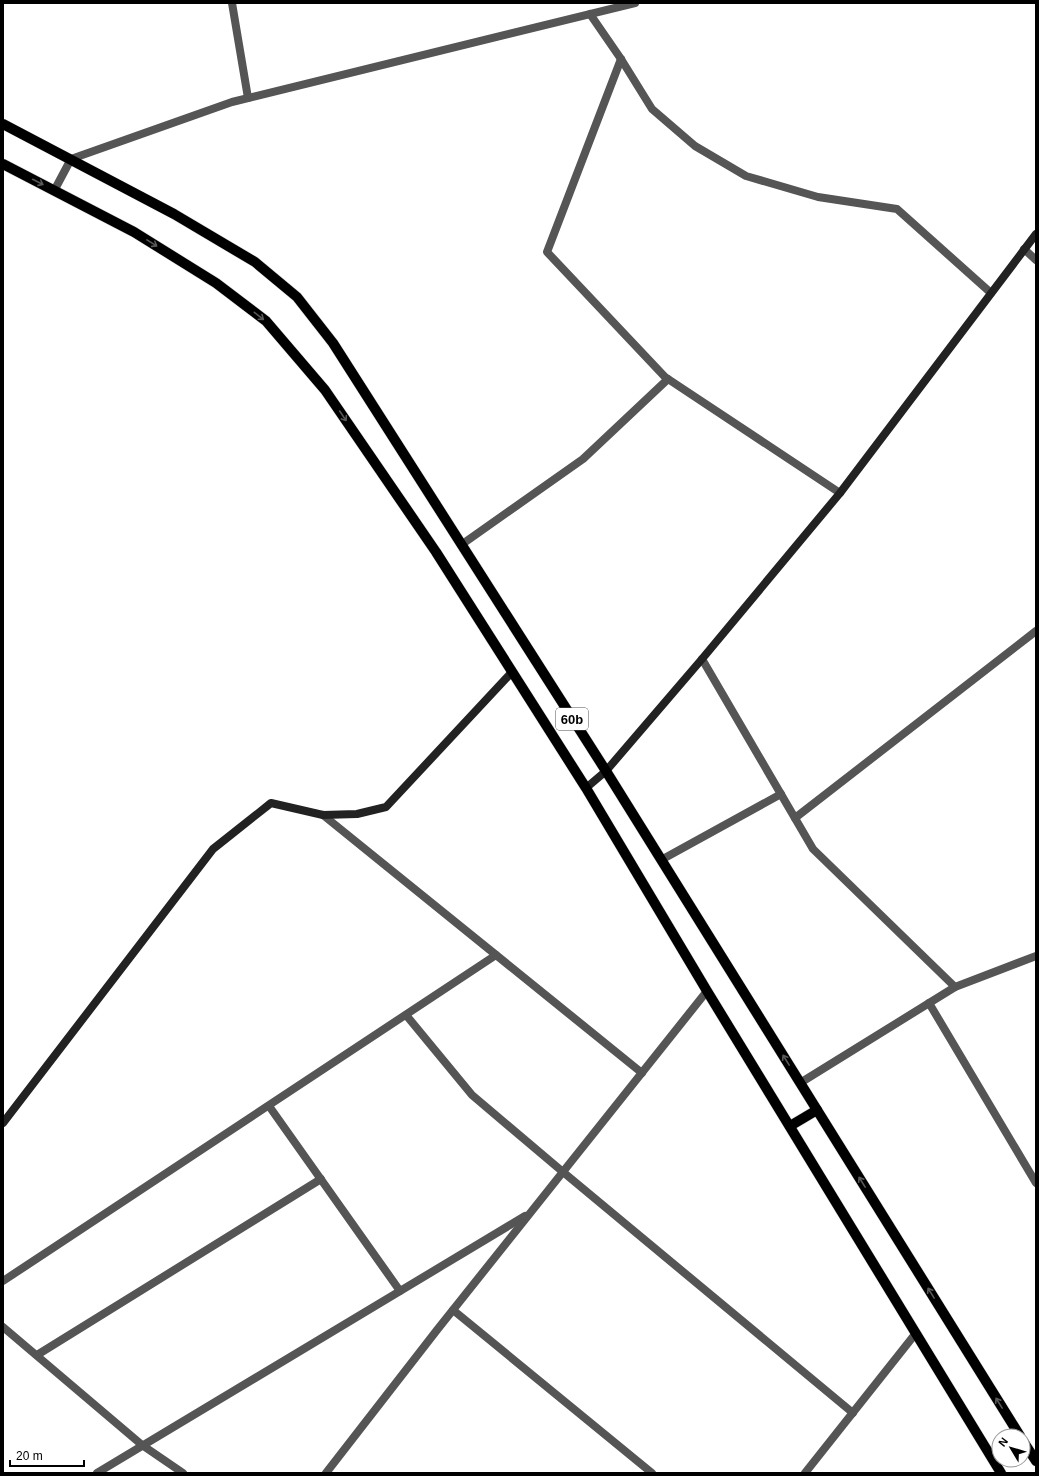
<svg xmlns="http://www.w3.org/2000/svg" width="1039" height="1476" viewBox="0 0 1039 1476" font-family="Helvetica,sans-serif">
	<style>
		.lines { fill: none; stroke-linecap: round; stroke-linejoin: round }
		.primary-casing { stroke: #dbdbdb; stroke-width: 11 }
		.street { stroke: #555; stroke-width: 8 }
		.secondary { stroke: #222; stroke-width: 8 }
		.primary { stroke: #000; stroke-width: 10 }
		.oneway { stroke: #595959 }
		.labels { text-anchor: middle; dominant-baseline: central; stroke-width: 3.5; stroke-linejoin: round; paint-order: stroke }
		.shield { fill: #fff; stroke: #4c4c4c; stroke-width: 1 }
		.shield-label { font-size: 13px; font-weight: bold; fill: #000 }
	</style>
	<rect width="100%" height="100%" fill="#fff"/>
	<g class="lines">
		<g class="primary-casing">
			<g id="primary">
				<polyline points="3,124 174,214 255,262 297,297 333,343 606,771 1020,1436"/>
				<polyline points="3,164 134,232 216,283 266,321 325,390 436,552 586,788 707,991 1001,1473"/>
				<polyline points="790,1126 817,1110"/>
				<polyline points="1023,1441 1036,1461"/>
			</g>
		</g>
		<g class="street">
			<polyline points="232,3 248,98"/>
			<polyline points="590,14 621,59 652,109 695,146 746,176 818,197 897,209 991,293"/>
			<polyline points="621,59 547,252 665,377 840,493"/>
			<polyline points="54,191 71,159 232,102 635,3"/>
			<polyline points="1024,249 1036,260"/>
			<polyline points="461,545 583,459 668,379"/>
			<polyline points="702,659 813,849 955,987"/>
			<polyline points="323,815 642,1073"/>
			<polyline points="795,818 1036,631"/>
			<polyline points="661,860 781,794"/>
			<polyline points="929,1003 1036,1183"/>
			<polyline points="406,1015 472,1095 563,1172 853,1413"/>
			<polyline points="800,1083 955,987 1036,956"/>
			<polyline points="269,1106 400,1291"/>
			<polyline points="3,1281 496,955"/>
			<polyline points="453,1310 652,1473"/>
			<polyline points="3,1327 142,1445 183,1473"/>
			<polyline points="37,1355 321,1179"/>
			<polyline points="97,1473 525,1216"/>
			<polyline points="326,1473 437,1330 707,991"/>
			<polyline points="805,1473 916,1333"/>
		</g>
		<g class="secondary">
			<polyline points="586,788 606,771 702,659 840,493 1036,234"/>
			<polyline points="3,1123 213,849 271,803 323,815 357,814 386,807 512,672"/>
		</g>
		<use href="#primary" class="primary"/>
	</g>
	<defs><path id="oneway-shaft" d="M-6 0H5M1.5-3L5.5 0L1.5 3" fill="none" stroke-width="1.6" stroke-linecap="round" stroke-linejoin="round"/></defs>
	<g class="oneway">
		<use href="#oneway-shaft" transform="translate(38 182) rotate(27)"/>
		<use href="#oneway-shaft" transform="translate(152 243) rotate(32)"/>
		<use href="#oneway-shaft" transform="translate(259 316) rotate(38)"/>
		<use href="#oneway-shaft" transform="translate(343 416) rotate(56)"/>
		<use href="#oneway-shaft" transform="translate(786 1060) rotate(-122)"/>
		<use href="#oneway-shaft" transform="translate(862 1182) rotate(-122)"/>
		<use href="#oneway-shaft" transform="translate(931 1293) rotate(-122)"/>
		<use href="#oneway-shaft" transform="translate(999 1403) rotate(-122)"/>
	</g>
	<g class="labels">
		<rect class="shield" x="556" y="708" width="32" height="22" rx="3"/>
		<g class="shield-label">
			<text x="572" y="719">60b</text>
		</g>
	</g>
	<rect width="1039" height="1476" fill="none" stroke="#000000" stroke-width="8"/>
	<g transform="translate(1011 1448) rotate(308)"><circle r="19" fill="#ffffff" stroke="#999999"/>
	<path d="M0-3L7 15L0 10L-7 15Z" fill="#000000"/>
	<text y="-6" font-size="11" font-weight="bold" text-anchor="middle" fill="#000000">N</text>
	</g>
	<path d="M10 1460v6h74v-6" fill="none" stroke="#000000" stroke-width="2"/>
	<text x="16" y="1460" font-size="12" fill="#000000" stroke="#ffffff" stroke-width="3" paint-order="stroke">20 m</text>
</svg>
